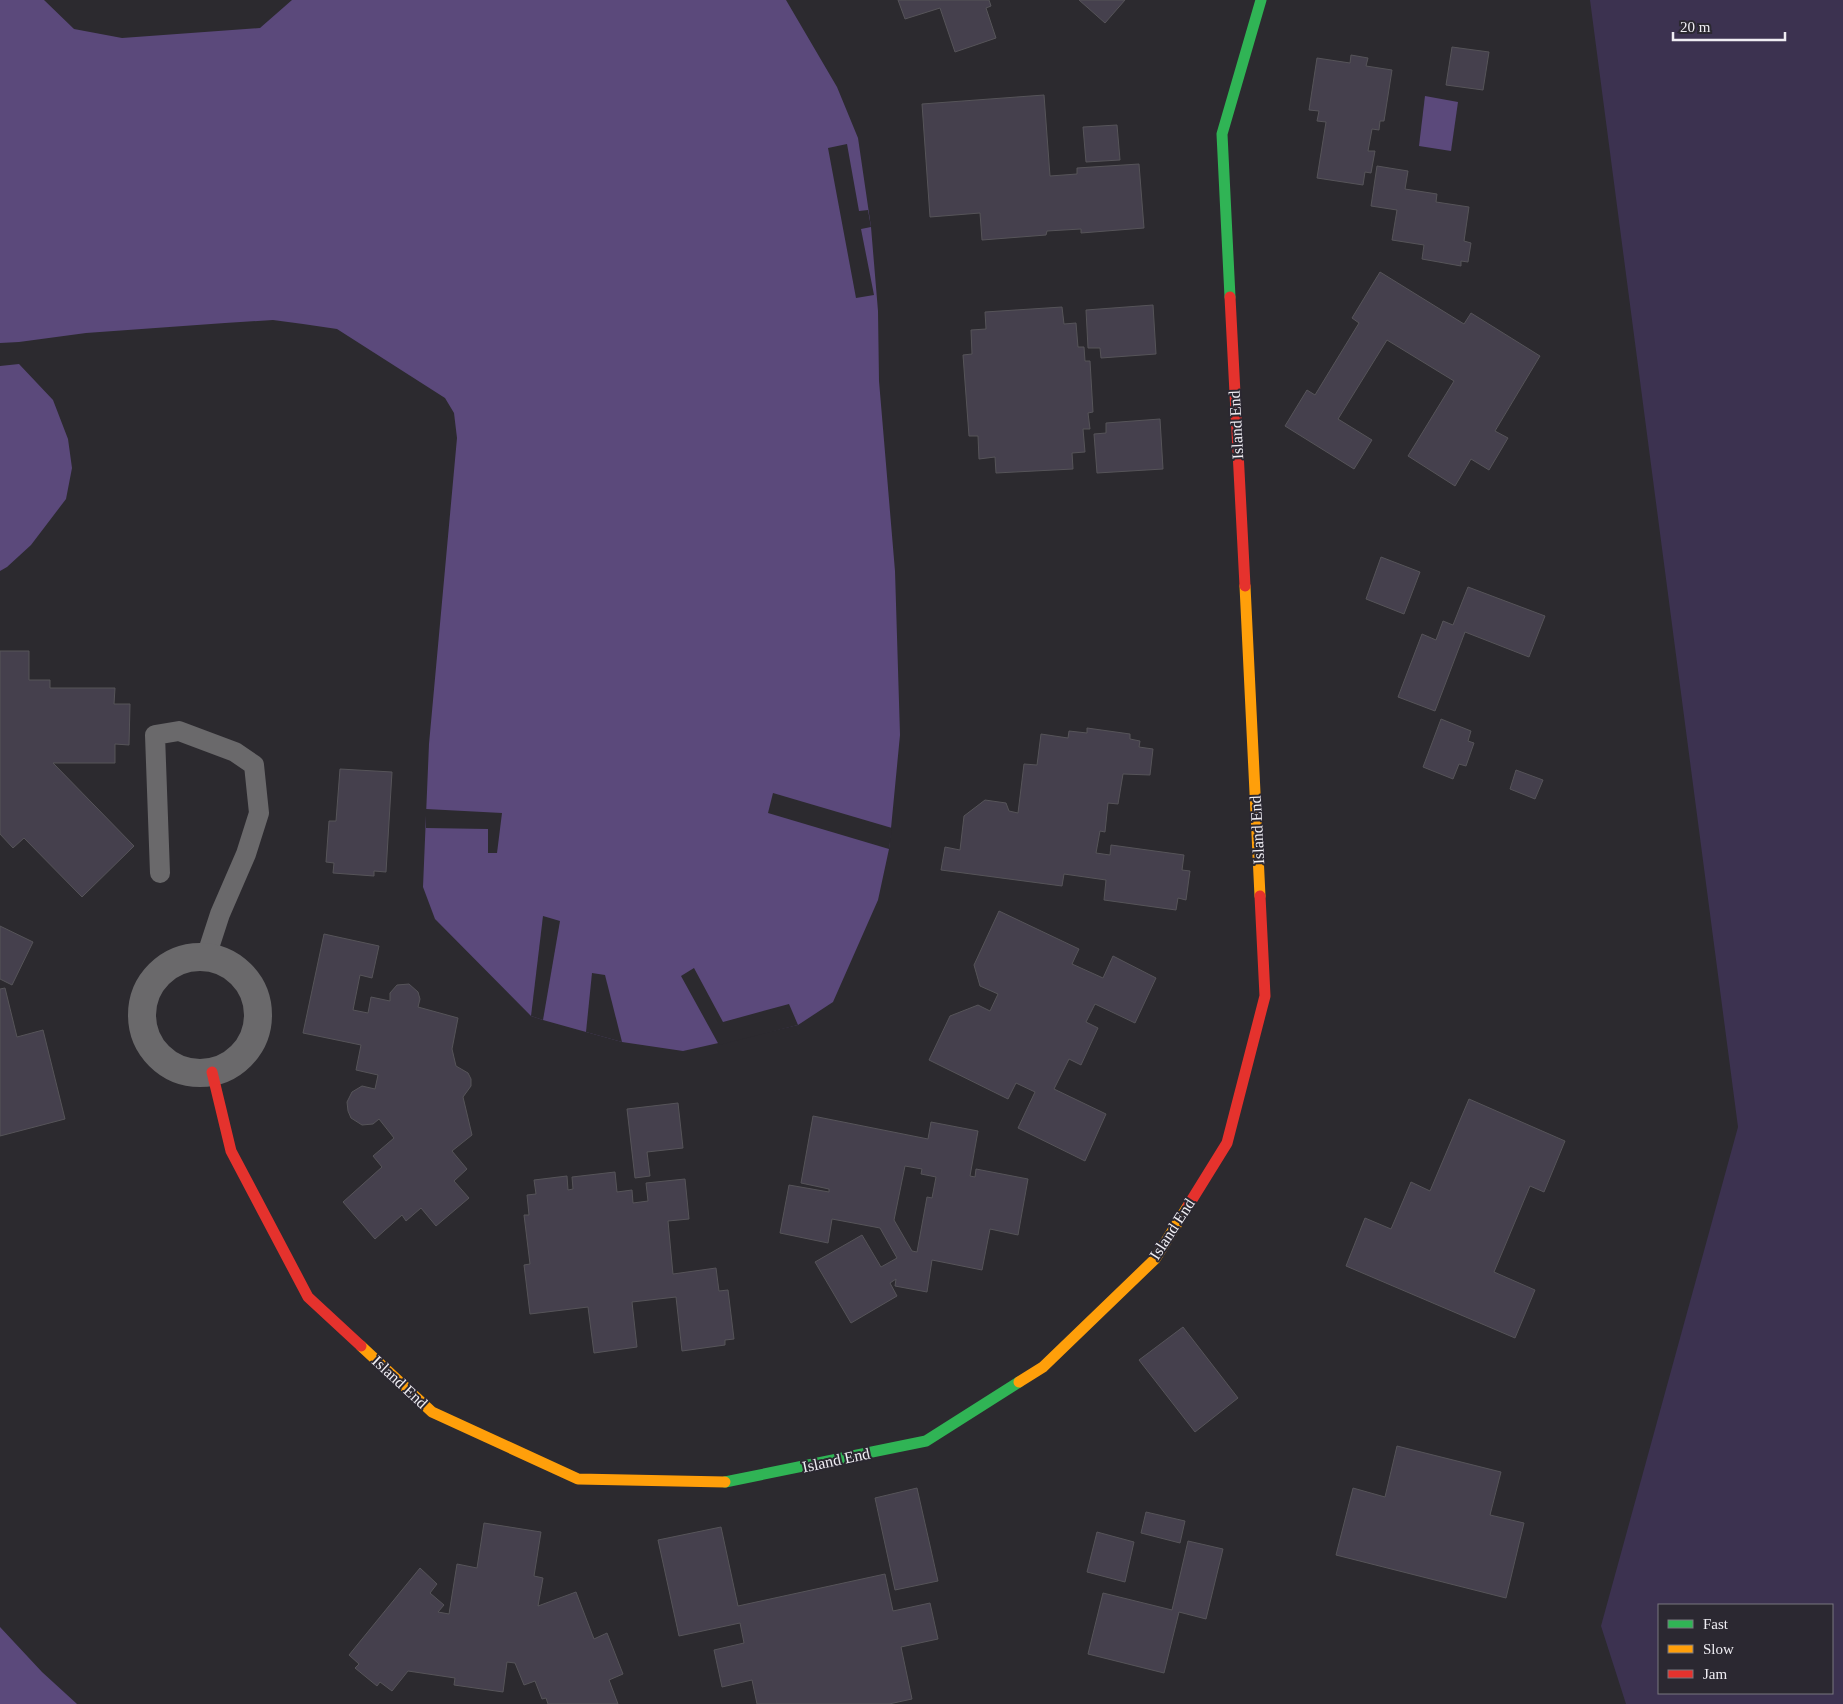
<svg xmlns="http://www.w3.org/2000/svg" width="1843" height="1704" viewBox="0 0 1843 1704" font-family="Georgia,serif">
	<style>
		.green { fill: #3c3250; fill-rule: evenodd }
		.water { fill: #5b497b }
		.pier { fill: #2c2a2f }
		.building { fill: #45404d; stroke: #565459; fill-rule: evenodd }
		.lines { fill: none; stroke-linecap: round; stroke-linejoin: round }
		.lane { stroke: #6a696b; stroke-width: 20 }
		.street { stroke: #6a696b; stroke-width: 28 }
		.fast { stroke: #30b455; stroke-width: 11 }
		.slow { stroke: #ff9f0a; stroke-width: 11 }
		.jam { stroke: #e5322d; stroke-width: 11 }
		.labels { text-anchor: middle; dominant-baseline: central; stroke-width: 4; stroke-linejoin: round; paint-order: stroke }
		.street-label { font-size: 16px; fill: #efedf3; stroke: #2b2831 }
	</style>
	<rect width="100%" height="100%" fill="#2c2a2f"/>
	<path class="green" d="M1590 0H1843V1704H1626L1601 1626 1738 1127ZM1659 1605H1832V1693H1659Z"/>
	<g class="water">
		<polygon points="0,0 44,0 74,29 122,38 260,28 292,0 786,0 837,87 858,138 871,227 878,311 879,381 895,571 900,735 889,849 878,900 833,1002 798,1025 683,1051 622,1042 543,1020 531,1016 435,919 423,887 429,744 457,438 454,413 445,398 337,329 303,324 273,320 225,323 86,333 19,342 19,364 53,400 68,439 72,468 66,499 31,545 7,567 0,571"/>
		<polygon points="1425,96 1458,102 1451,151 1419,146"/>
		<polygon points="0,1627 42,1672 77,1704 0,1704"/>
	</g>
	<g class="pier">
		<polygon points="847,144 859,211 868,210 871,227 861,229 874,295 856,298 828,148"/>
		<polygon points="19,342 19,364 0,366 0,343"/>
		<polygon points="773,793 892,828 889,849 768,813"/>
		<polygon points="426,809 502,813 497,853 488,853 488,829 426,828"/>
		<polygon points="543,916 560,921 543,1020 531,1016"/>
		<polygon points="694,968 723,1022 789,1004 798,1025 719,1045 681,976"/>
		<polygon points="592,973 605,975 622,1042 586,1032"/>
	</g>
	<g class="building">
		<polygon points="898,0 989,0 991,6 986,8 996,38 955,52 940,8 905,19"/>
		<polygon points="1079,0 1125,0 1105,23"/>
		<polygon points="1452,47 1489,52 1483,90 1446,85"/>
		<polygon points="1351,55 1368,58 1366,66 1392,70 1384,121 1380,121 1379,130 1372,129 1368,151 1375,151 1371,173 1365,172 1363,185 1317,178 1326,122 1317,121 1319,111 1309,110 1317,58 1350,63"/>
		<polygon points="1044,95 1050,176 1077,174 1077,168 1139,164 1144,228 1081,233 1081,229 1047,231 1046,235 982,240 980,213 930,217 922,104"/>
		<polygon points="1117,125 1120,160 1086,162 1083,127"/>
		<polygon points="1377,166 1408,171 1405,189 1437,194 1436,202 1469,207 1464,241 1471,243 1468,262 1461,261 1461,266 1422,259 1424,245 1392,240 1397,210 1371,206"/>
		<polygon points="1380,272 1464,324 1471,313 1540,356 1495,431 1508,438 1489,470 1471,459 1455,486 1408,456 1454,381 1387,340 1338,419 1372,440 1354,469 1285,426 1307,390 1315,395 1359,323 1352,318"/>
		<polygon points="1153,305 1156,354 1101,358 1100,348 1088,348 1086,310"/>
		<polygon points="1062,307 1064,324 1076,323 1078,347 1084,347 1085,361 1090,361 1093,412 1088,413 1090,429 1083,429 1085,452 1072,453 1073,469 996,473 995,457 979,459 978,436 969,436 963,355 972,354 971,330 986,329 985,312"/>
		<polygon points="1160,419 1163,469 1097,473 1094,434 1106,433 1106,423"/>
		<polygon points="1381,557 1420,572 1404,614 1366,599"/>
		<polygon points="1468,587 1545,616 1529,657 1465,632 1435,711 1398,697 1422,634 1436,640 1443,621 1453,625"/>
		<polygon points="0,651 29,651 29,680 50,680 50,688 115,688 114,704 130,704 129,745 115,744 115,763 53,763 134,846 82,897 24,838 13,848 0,834"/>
		<polygon points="1441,719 1471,731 1468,741 1474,743 1466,766 1459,764 1453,779 1423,767"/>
		<polygon points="1087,728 1130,734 1130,739 1140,741 1139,747 1153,749 1150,775 1123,774 1118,804 1108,803 1105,832 1100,831 1096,853 1110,855 1111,845 1184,855 1182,870 1190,871 1186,900 1178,898 1176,910 1104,900 1106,880 1064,874 1062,886 941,870 945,847 960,850 964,816 985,800 1006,803 1009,811 1018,813 1024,764 1037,765 1041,734 1068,738 1069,731 1087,733"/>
		<polygon points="340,769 392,772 386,872 374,871 374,876 333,873 334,863 326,862 329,821 336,821"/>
		<polygon points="1516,770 1543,780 1535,799 1510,789"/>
		<polygon points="999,911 1079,949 1072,964 1103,978 1113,956 1156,978 1135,1023 1095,1004 1086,1022 1098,1028 1081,1065 1069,1059 1054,1089 1106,1114 1085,1161 1018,1128 1035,1092 1016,1083 1008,1099 929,1060 950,1016 978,1005 990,1011 998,994 980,986 974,965"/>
		<polygon points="0,926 33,942 12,985 0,979"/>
		<polygon points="324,934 379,946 372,978 360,975 353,1010 368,1013 371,997 390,1001 390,993 397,985 409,984 418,992 420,999 418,1007 458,1018 452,1049 456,1066 468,1073 471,1079 471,1086 463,1097 472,1135 452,1151 467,1169 454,1181 469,1198 436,1226 421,1208 406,1221 402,1215 375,1239 343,1202 382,1167 373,1156 394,1138 379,1119 373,1124 362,1125 351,1118 348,1111 347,1102 352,1092 362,1086 375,1089 378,1075 356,1070 361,1045 303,1033"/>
		<polygon points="5,988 17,1037 43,1030 65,1119 0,1136 0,989"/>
		<polygon points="1469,1099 1565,1141 1544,1192 1530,1186 1494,1272 1535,1290 1515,1338 1346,1266 1365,1218 1391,1229 1411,1182 1430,1191"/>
		<polygon points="678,1103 683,1148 647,1152 650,1176 635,1178 627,1109"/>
		<path d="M813 1116 928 1139 931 1122 978 1131 970 1176 975 1177 976 1169 1028 1179 1018 1235 990 1229 982 1270 932 1260 927 1292 895 1286 896 1279 890 1283 897 1296 851 1323 815 1262 862 1235 881 1267 897 1258 880 1228 832 1219 828 1243 780 1233 789 1185 829 1192V1189L801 1183ZM905 1166 922 1169 921 1174 936 1177 932 1198 927 1197 917 1252 912 1251 894 1220Z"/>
		<polygon points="615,1172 617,1192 632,1190 633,1203 648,1201 646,1183 685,1179 689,1219 668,1221 673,1274 716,1268 719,1291 728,1290 734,1339 725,1340 725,1345 682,1351 676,1297 632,1302 637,1347 594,1353 588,1307 530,1314 524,1265 530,1264 524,1215 529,1215 527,1195 536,1194 534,1180 567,1176 568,1190 573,1189 572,1177"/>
		<polygon points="1183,1327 1238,1398 1195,1432 1139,1360"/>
		<polygon points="1397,1446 1501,1472 1490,1515 1524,1523 1506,1598 1336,1555 1353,1488 1385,1497"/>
		<polygon points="917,1488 938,1581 895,1590 875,1498"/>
		<polygon points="1146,1512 1185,1521 1180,1543 1141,1533"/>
		<polygon points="484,1523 541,1532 534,1576 543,1578 538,1606 576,1592 594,1639 607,1633 623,1674 609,1680 618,1704 548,1704 546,1698 542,1699 535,1681 524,1685 515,1663 507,1662 503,1692 454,1685 455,1678 408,1671 392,1691 380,1682 377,1686 355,1668 359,1664 349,1655 420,1568 437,1584 430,1593 444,1605 438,1612 449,1614 457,1564 477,1568"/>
		<polygon points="721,1527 738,1606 885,1574 893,1611 930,1603 938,1639 901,1647 912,1699 889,1704 757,1704 752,1680 722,1687 714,1650 744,1643 740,1623 679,1636 658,1540"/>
		<polygon points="1097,1532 1134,1542 1125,1582 1087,1572"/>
		<polygon points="1188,1541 1223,1549 1206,1619 1179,1612 1164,1673 1088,1654 1103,1593 1172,1610"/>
	</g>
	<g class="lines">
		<polyline class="lane" points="160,873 155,735 179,731 235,752 254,765 259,813 246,854 220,914 206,957"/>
		<circle class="street" cx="200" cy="1015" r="58"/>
		<g class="fast">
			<polyline points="1230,297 1222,134 1261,0"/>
			<polyline points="725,1482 926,1441 1019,1382"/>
		</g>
		<g class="slow">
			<polyline points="1245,586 1260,896"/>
			<polyline points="361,1346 432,1412 578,1479 725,1482"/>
			<polyline points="1019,1382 1043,1367 1155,1259 1188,1206"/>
		</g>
		<g class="jam">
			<polyline points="1230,297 1245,586"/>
			<polyline points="212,1072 231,1151 308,1297 361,1346"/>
			<polyline points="1188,1206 1227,1143 1265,996 1260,896"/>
		</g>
	</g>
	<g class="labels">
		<g class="street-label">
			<text transform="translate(1236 425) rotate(-93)">Island End</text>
			<text transform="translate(1257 830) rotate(-93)">Island End</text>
			<text transform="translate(1172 1229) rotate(-57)">Island End</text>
			<text transform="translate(400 1382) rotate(43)">Island End</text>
			<text transform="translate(836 1460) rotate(-12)">Island End</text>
		</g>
	</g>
	<rect x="1658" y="1604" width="175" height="90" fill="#2b2831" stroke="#79777f"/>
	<rect x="1668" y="1620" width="25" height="8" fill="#30b455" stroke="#79777f"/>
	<text x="1703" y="1629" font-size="15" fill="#efedf3">Fast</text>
	<rect x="1668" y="1645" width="25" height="8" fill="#ff9f0a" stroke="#79777f"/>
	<text x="1703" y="1654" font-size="15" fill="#efedf3">Slow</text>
	<rect x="1668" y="1670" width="25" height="8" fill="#e5322d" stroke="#79777f"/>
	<text x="1703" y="1679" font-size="15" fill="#efedf3">Jam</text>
	<path d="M1673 32v8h112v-8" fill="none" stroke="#efedf3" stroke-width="2.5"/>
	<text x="1680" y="32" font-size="15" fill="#efedf3" stroke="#2b2831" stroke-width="4" paint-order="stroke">20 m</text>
</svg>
